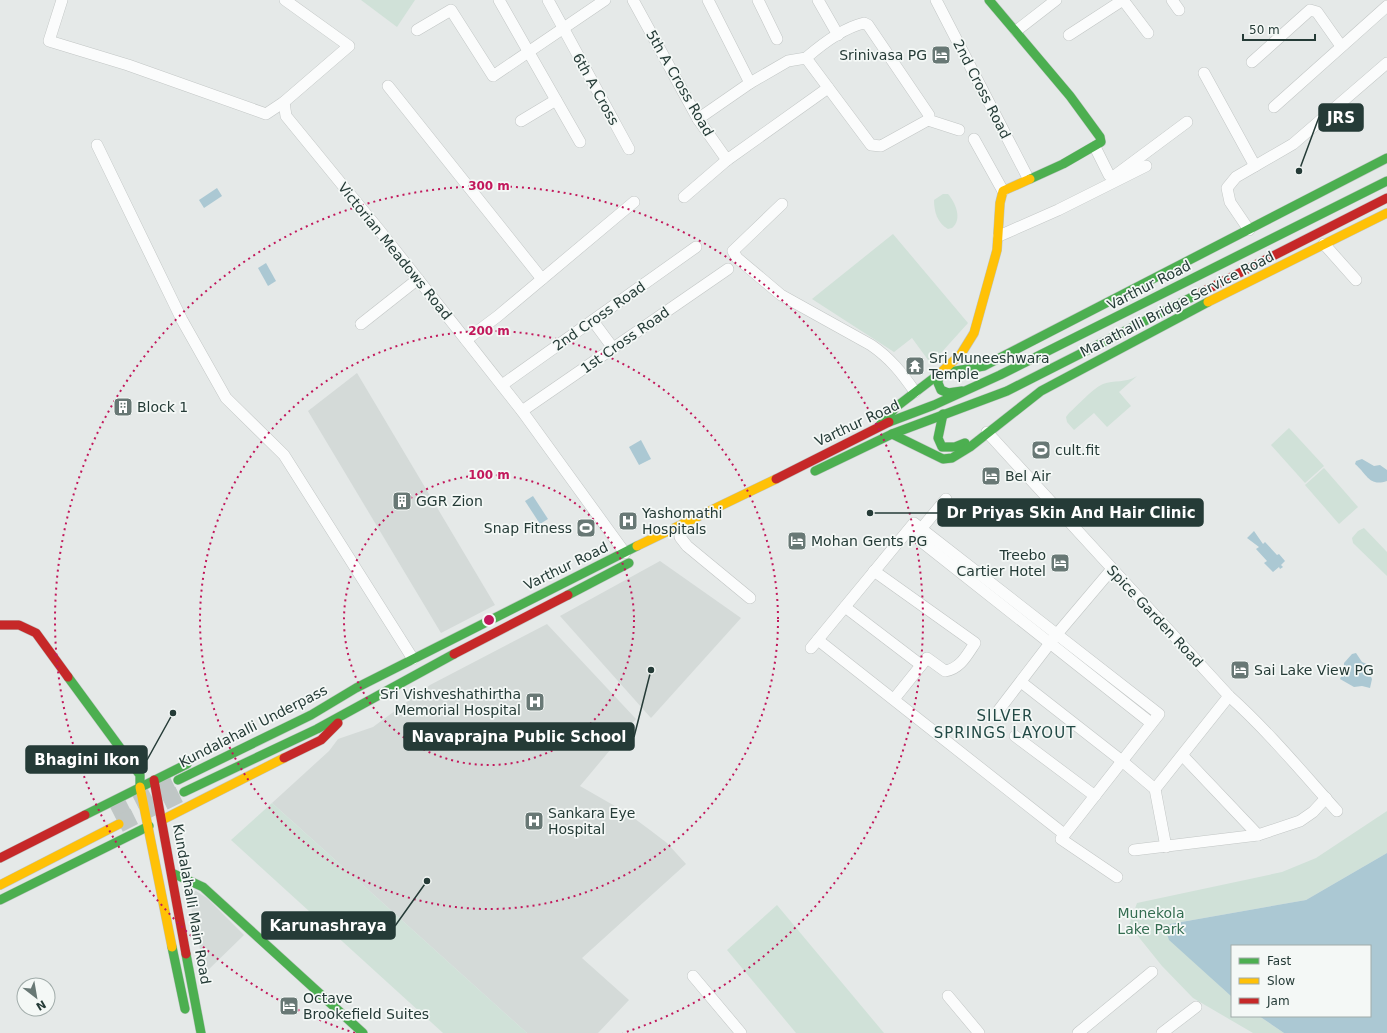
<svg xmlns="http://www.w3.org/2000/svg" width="1387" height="1033" viewBox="0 0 1387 1033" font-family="'DejaVu Sans',sans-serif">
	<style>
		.built { fill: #d4dad8 }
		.green { fill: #d0e1d8 }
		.water { fill: #abc8d3 }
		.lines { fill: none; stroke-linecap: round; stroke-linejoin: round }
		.primary-tunnel { stroke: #bfc6c5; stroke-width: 17; stroke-dasharray: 17 8; stroke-linecap: butt }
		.street-casing { stroke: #c2c6c5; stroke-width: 12 }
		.fast-casing { stroke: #bfc5c3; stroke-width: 10 }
		.slow-casing { stroke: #bfc5c3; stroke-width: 10 }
		.jam-casing { stroke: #bfc5c3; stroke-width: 10 }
		.street { stroke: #fbfcfc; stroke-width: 11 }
		.fast { stroke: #4caf50; stroke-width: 9 }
		.slow { stroke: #ffc107; stroke-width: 9 }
		.jam { stroke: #c62828; stroke-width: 9 }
		.ring { fill: none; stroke: #c2185b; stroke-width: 2; stroke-dasharray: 2 4 }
		.labels { text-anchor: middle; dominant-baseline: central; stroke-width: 3.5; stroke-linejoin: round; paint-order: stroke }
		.poi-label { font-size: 14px; fill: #253b37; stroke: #f4f8f6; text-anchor: start }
		.street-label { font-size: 14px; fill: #253b37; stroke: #f4f8f6 }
		.park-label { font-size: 14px; fill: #346d51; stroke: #f4f8f6 }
		.neighbourhood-label { font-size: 15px; letter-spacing: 1px; fill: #234a46; stroke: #f4f8f6 }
		.centre { fill: #c2185b; stroke: #f4f8f6; stroke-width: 2 }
		.ring-label { font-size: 12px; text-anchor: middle; font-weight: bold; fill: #c2185b; stroke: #f4f8f6; stroke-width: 3.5; stroke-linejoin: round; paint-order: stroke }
		.leader { fill: none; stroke: #253b37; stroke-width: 1.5 }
		.callout-dot { fill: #253b37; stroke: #f4f8f6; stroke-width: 1.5 }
		.callout { fill: #253b37; stroke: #253b37; stroke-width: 1.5 }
		.callout-label { font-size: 15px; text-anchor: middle; font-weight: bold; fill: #fff }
	</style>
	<rect width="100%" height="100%" fill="#e5e9e8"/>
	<g class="built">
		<polygon points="357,373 495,605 441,633 308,411"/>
		<polygon points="660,561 741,618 651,718 560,616"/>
		<polygon points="547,624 636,719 580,786 627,813 650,830 667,843 686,864 582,958 629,1000 598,1033 527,1033 272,803 329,751 338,739 373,727 430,685"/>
		<polygon points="196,891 207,898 244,935 205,973 188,893"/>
	</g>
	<g class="green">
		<polygon points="361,0 415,0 397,27"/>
		<path d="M943 194H948C955 202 963 219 952 228L948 229C937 223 934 211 934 200Z"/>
		<polygon points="893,234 968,323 931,364 912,338 894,352 812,299"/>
		<path d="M1137 376 1119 392 1131 406 1107 427 1094 413 1074 430 1067 422 1066 417 1069 413C1078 405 1092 389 1103 384 1114 380 1126 383 1137 376Z"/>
		<polygon points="1289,428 1324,466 1305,483 1271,445"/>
		<polygon points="1324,468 1358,507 1339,524 1305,485"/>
		<polygon points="1364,528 1387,552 1387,576 1353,543 1352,538 1358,531"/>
		<polygon points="272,803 527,1033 443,1033 231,840"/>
		<polygon points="1387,811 1387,853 1306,900 1170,924 1170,940 1232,997 1232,1016 1259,1016 1284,1033 1253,1033 1193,998 1162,966 1129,925 1137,903 1282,872 1316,858"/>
		<polygon points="777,905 884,1033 796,1033 727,950"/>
	</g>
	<g class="water">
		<polygon points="217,188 222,196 204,208 199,200"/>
		<polygon points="266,263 276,281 268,286 258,268"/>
		<polygon points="641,440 651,459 639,465 629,447"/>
		<path d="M1362 459 1374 466 1380 465 1387 470V481C1369 487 1367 474 1355 464L1356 461Z"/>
		<polygon points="533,496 548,519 540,524 525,501"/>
		<polygon points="1254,531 1263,544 1265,542 1277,555 1279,554 1285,561 1281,565 1283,567 1280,569 1279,567 1273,572 1264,563 1267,561 1256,549 1259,547 1247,538"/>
		<polygon points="1356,653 1362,662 1369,665 1369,672 1372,679 1370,688 1362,686 1354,687 1340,679 1344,669 1344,663 1352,654"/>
		<polygon points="1387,853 1387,1033 1284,1033 1259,1016 1370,1016 1370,946 1232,946 1232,997 1169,940 1167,934 1170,924 1306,900"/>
	</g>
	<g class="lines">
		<g class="primary-tunnel">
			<polyline points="113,813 178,780"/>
			<polyline points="119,824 184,792"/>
		</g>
		<g class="street-casing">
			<g id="street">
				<polyline points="62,0 49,41 128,65 266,114 284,102 349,46 285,0"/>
				<polyline points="499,0 580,142"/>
				<polyline points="548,0 629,149"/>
				<polyline points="633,0 698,119 727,160 828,88"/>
				<polyline points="758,0 777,39"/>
				<polyline points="818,0 838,35"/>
				<polyline points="936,0 1028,178"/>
				<polyline points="1123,0 1148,33"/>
				<polyline points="1172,0 1179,10"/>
				<polyline points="417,30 451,10 493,76 605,0"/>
				<polyline points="1016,31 1056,0"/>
				<polyline points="1069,35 1123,0"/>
				<polyline points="1252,62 1310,10 1317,12 1341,46"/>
				<polyline points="1204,73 1255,166 1293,144 1387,63"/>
				<path d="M750 83 788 61 806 58 871 145 881 146 928 120 929 115 868 25 864 23C843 28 822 44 806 58"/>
				<polyline points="388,86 542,279"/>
				<polyline points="284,102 286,116 380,231 522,411 625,553"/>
				<polyline points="1274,107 1387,6"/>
				<polyline points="698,119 750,83 708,0"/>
				<polyline points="928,120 959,130"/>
				<polyline points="521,121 556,100"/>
				<polyline points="974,139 1003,191"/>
				<polyline points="97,145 182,320 226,398 284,455 413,659"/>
				<polyline points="1095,147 1109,175 1113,177 1187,122"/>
				<polyline points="684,197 727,160"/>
				<path d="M782 204 733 251 737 258 781 295 871 345C890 358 902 373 915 392"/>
				<polyline points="1249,230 1230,202 1227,188 1236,177 1255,166"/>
				<polyline points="999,236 1058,210 1146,166"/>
				<polyline points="1324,244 1356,280"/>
				<polyline points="593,321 613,348"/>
				<polyline points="361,324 418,279"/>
				<polyline points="466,340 498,316 634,202"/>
				<polyline points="502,385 696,247"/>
				<polyline points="522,411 728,269"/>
				<path d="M987 432 1229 696C1268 731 1302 772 1337 811"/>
				<polyline points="921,529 946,499"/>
				<polyline points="908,531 1151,723"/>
				<polyline points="680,537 687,546 750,598"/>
				<path d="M874 571 975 643C967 655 960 669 945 671L927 658 894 699"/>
				<polyline points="845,607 921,665"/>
				<polyline points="818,640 1064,834"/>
				<polyline points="811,648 914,523 1159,714 1061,839 1117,877"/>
				<polyline points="1021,682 1122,761 1155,789 1166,847"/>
				<polyline points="995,715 1057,634 1112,569"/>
				<polyline points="1015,736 1095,796"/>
				<polyline points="1183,756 1258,835"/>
				<polyline points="1155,789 1229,696"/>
				<polyline points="1134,850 1258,835 1300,821 1313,812 1326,798"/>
				<polyline points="693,976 741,1033"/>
				<polyline points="948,996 979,1033"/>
				<polyline points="1078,1033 1152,972"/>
				<polyline points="1162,1033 1196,1007"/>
			</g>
		</g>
		<g class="fast-casing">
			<g id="fast">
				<polyline points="989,0 1070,96 1100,137 1101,142 1063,164 1030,179"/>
				<polyline points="939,374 938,383 941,390 948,393 962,391"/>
				<polyline points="943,414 938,438 942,447 955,447 965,443"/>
				<polyline points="889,422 934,405 1000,375 1387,181"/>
				<polyline points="880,425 896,407 939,374 984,366 1387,158"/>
				<polyline points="892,434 943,459 952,458 970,447 1041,391 1208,302"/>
				<polyline points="815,471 892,434 1007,391 1202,292"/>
				<polyline points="568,595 629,563"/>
				<polyline points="68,677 140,775 140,787"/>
				<polyline points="178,780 311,715 356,688 637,546"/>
				<polyline points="184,792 317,729 454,654"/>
				<polyline points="85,815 187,764"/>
				<polyline points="172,873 203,887 363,1033"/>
				<polyline points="0,900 149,826"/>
				<polyline points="172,947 185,1009"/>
				<polyline points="186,954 201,1033"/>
			</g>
		</g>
		<g class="slow-casing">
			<g id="slow">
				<polyline points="1208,302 1387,213"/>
				<polyline points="939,374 961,354 974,333 997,250 1000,203 1003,191 1030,179"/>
				<polyline points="637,546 776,479"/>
				<polyline points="140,787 172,947"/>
				<polyline points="162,820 284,758"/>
				<polyline points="0,885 119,824"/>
			</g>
		</g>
		<g class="jam-casing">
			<g id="jam">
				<polyline points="1202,292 1387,198"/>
				<polyline points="776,479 889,422"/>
				<polyline points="0,625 19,625 36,633 68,677"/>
				<polyline points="454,654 568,595"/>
				<polyline points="284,758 321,740 338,723"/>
				<polyline points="154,780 186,954"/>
				<polyline points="0,858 85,815"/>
			</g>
		</g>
		<use href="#street" class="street"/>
		<use href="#fast" class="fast"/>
		<use href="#slow" class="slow"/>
		<use href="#jam" class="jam"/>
	</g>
	<g class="ring">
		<circle cx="489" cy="620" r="145"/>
		<circle cx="489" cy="620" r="289"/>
		<path d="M355 1033A434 434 0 1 1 623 1033"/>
	</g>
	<defs>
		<g id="hotel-square" transform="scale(1)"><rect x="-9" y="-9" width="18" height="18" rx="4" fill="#687875" stroke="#f4f8f6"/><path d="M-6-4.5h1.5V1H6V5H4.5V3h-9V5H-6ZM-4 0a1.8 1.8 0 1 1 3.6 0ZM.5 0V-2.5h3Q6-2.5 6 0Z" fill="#fff"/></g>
		<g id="temple-square" transform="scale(1)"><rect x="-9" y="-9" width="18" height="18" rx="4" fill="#687875" stroke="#f4f8f6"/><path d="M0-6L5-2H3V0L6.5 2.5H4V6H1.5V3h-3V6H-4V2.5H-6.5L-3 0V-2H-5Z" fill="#fff"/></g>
		<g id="building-square" transform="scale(1)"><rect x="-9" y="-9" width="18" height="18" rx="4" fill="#687875" stroke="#f4f8f6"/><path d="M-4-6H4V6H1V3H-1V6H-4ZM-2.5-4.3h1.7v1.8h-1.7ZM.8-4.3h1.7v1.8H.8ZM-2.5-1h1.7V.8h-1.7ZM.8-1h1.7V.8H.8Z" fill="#fff"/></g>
		<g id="stadium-square" transform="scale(1)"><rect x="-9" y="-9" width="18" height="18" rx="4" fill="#687875" stroke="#f4f8f6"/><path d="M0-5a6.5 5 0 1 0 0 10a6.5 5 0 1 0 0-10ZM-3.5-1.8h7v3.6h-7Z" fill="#fff"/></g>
		<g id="hospital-square" transform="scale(1)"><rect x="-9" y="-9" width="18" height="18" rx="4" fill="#687875" stroke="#f4f8f6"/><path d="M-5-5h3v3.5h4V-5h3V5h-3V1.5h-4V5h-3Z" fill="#fff"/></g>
	</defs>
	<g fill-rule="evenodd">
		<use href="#hotel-square" x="941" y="55"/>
		<use href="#temple-square" x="915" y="366"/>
		<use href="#building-square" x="123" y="407"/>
		<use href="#stadium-square" x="1041" y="450"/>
		<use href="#hotel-square" x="991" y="476"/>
		<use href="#building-square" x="402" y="501"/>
		<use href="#hospital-square" x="628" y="521"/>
		<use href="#stadium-square" x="586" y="528"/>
		<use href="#hotel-square" x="797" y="541"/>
		<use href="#hotel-square" x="1060" y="563"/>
		<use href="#hotel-square" x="1240" y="670"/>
		<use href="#hospital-square" x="535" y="702"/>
		<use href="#hospital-square" x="534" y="821"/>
		<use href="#hotel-square" x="289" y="1006"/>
	</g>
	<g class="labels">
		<g class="poi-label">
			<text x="927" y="55" text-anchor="end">Srinivasa PG</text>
			<text x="929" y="358">Sri Muneeshwara<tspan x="929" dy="16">Temple</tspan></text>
			<text x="137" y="407">Block 1</text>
			<text x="1055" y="450">cult.fit</text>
			<text x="1005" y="476">Bel Air</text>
			<text x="416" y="501">GGR Zion</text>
			<text x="642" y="513">Yashomathi<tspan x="642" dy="16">Hospitals</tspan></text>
			<text x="572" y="528" text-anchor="end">Snap Fitness</text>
			<text x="811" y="541">Mohan Gents PG</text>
			<text x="1046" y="555" text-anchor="end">Treebo<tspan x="1046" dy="16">Cartier Hotel</tspan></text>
			<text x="1254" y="670">Sai Lake View PG</text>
			<text x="521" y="694" text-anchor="end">Sri Vishveshathirtha<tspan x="521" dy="16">Memorial Hospital</tspan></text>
			<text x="548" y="813">Sankara Eye<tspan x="548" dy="16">Hospital</tspan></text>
			<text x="303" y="998">Octave<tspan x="303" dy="16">Brookefield Suites</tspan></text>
		</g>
		<g class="street-label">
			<text transform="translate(680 83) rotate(60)">5th A Cross Road</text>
			<text transform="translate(596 89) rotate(61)">6th A Cross</text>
			<text transform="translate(982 89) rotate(63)">2nd Cross Road</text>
			<text transform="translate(395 251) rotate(51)">Victorian Meadows Road</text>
			<text transform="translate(1149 285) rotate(-27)">Varthur Road</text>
			<text transform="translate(1177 304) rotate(-27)">Marathalli Bridge Service Road</text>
			<text transform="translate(599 316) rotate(-35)">2nd Cross Road</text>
			<text transform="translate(625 340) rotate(-35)">1st Cross Road</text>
			<text transform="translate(857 423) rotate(-25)">Varthur Road</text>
			<text transform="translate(566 566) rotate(-26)">Varthur Road</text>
			<text transform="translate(1155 616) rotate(47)">Spice Garden Road</text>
			<text transform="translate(253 726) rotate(-27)">Kundalahalli Underpass</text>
			<text transform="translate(192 904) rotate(80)">Kundalahalli Main Road</text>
		</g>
		<g class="park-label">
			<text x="1151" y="913">Munekola<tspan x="1151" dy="16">Lake Park</tspan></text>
		</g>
		<g class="neighbourhood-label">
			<text x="1005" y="716">SILVER<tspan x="1005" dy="17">SPRINGS LAYOUT</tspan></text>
		</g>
	</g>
	<circle cx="489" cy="620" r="6" class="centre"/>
	<g class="ring-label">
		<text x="489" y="190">300 m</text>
		<text x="489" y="335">200 m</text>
		<text x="489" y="479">100 m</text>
	</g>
	<path class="leader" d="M1299 171L1319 117M870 513L938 513M651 670L634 737M173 713L147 760M427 881L395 926"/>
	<g class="callout-dot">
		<circle cx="1299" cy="171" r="4"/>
		<circle cx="870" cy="513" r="4"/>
		<circle cx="651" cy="670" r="4"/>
		<circle cx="173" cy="713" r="4"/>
		<circle cx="427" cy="881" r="4"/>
	</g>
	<g class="callout">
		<rect x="1319" y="104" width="44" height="27" rx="4"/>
		<rect x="938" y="499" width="265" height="27" rx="4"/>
		<rect x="404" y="723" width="230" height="27" rx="4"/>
		<rect x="26" y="746" width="121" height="27" rx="4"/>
		<rect x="262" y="912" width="133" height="27" rx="4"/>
	</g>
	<g class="callout-label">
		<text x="1341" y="123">JRS</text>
		<text x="1071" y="518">Dr Priyas Skin And Hair Clinic</text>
		<text x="519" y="742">Navaprajna Public School</text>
		<text x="87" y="765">Bhagini Ikon</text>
		<text x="328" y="931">Karunashraya</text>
	</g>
	<rect x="1231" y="945" width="140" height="72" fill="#f4f8f6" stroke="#a1acaa"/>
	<rect x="1239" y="958" width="20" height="6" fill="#4caf50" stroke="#a1acaa"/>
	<text x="1267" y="965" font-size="12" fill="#253b37">Fast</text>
	<rect x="1239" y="978" width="20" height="6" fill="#ffc107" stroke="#a1acaa"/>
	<text x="1267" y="985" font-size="12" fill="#253b37">Slow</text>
	<rect x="1239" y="998" width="20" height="6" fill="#c62828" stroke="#a1acaa"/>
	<text x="1267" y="1005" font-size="12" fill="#253b37">Jam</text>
	<g transform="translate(36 997) rotate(149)"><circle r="19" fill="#f4f8f6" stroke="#a1acaa"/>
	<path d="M0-3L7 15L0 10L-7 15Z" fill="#687875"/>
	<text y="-6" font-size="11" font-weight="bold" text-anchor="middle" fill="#253b37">N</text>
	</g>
	<path d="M1243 34v6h72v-6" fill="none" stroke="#253b37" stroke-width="2"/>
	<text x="1249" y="34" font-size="12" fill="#253b37" stroke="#f4f8f6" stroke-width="3" paint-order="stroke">50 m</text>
</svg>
